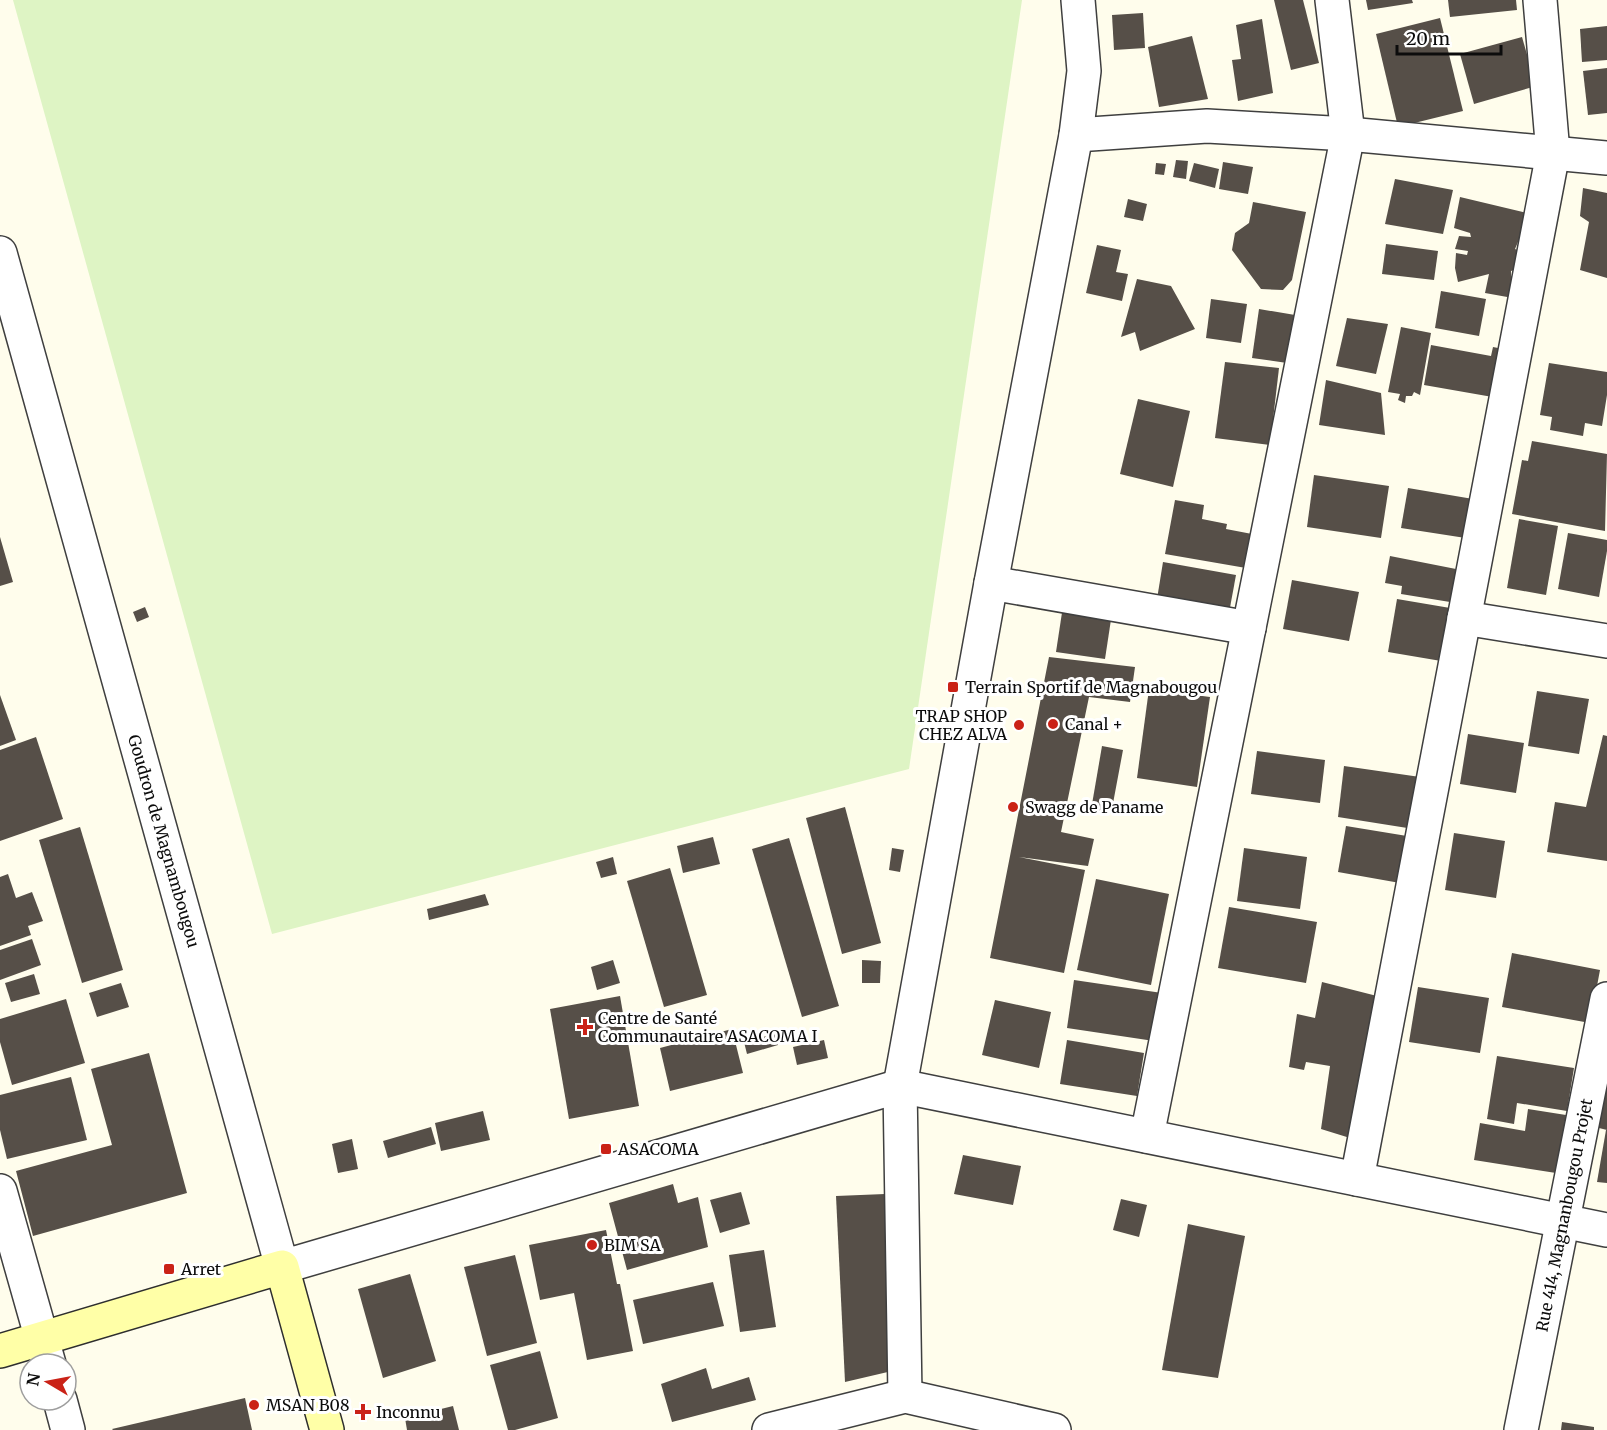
<svg xmlns="http://www.w3.org/2000/svg" width="1607" height="1430" viewBox="0 0 1607 1430" font-family="Merriweather,serif">
	<style>
		.pitch { fill: #def4c4 }
		.building { fill: #564f48 }
		.lines { fill: none; stroke-linecap: round; stroke-linejoin: round }
		.street-casing { stroke: #3f3f3f; stroke-width: 36 }
		.secondary-casing { stroke: #2e2e2e; stroke-width: 36 }
		.street { stroke: #fff; stroke-width: 33 }
		.secondary { stroke: #ffffa7; stroke-width: 33 }
		.poi-dot { fill: #ca2217; stroke: #fff; stroke-width: 2 }
		.labels { text-anchor: middle; dominant-baseline: central; stroke-width: 6; stroke-linejoin: round; paint-order: stroke }
		.poi-label { font-size: 16px; fill: #0c0c0c; stroke: #fff; text-anchor: start }
		.street-label { font-size: 16px; fill: #0c0c0c; stroke: #fff }
	</style>
	<rect width="100%" height="100%" fill="#fffdec"/>
	<polygon class="pitch" points="13,0 1022,0 909,769 272,934"/>
	<g class="building">
		<polygon points="1274,0 1303,0 1319,63 1291,70"/>
		<polygon points="1366,0 1412,0 1413,3 1368,10"/>
		<polygon points="1448,0 1516,0 1517,10 1450,17"/>
		<polygon points="1143,13 1145,48 1114,50 1112,15"/>
		<polygon points="1440,18 1463,111 1398,127 1376,34"/>
		<polygon points="1262,19 1273,93 1238,101 1232,60 1241,59 1236,25"/>
		<polygon points="1607,26 1607,60 1582,62 1580,29"/>
		<polygon points="1192,36 1208,99 1159,107 1148,47"/>
		<polygon points="1522,37 1536,86 1474,104 1460,54"/>
		<polygon points="1607,68 1607,113 1588,115 1583,71"/>
		<polygon points="1176,160 1188,161 1186,179 1173,177"/>
		<polygon points="1223,162 1253,167 1248,194 1219,189"/>
		<polygon points="1156,163 1166,164 1164,175 1155,174"/>
		<polygon points="1194,163 1219,169 1215,188 1189,181"/>
		<polygon points="1395,179 1453,190 1443,234 1385,224"/>
		<polygon points="1583,188 1607,193 1607,278 1580,270 1589,222 1580,216"/>
		<polygon points="1460,197 1527,213 1522,243 1518,242 1515,249 1520,251 1517,269 1511,271 1511,279 1528,282 1524,300 1485,293 1489,274 1458,282 1455,268 1456,253 1467,255 1468,251 1455,249 1459,236 1471,237 1470,233 1454,228"/>
		<polygon points="1128,199 1147,204 1143,221 1124,217"/>
		<polygon points="1253,202 1306,212 1292,280 1283,290 1261,289 1232,250 1235,233 1249,223"/>
		<polygon points="1386,244 1438,251 1434,280 1382,274"/>
		<polygon points="1097,245 1121,250 1116,272 1128,274 1122,301 1086,293"/>
		<polygon points="1137,279 1171,286 1195,329 1140,351 1135,332 1121,337"/>
		<polygon points="1441,291 1486,299 1479,336 1435,328"/>
		<polygon points="1211,299 1247,304 1241,343 1206,338"/>
		<polygon points="1259,309 1301,316 1294,364 1252,358"/>
		<polygon points="1347,318 1388,324 1376,374 1336,366"/>
		<polygon points="1401,327 1431,333 1420,395 1414,392 1412,396 1406,396 1405,403 1398,400 1400,394 1388,392"/>
		<polygon points="1431,345 1491,356 1493,347 1513,351 1504,399 1424,385"/>
		<polygon points="1225,362 1279,368 1270,445 1215,438"/>
		<polygon points="1549,363 1607,372 1607,395 1602,426 1585,423 1583,436 1550,430 1552,417 1540,415"/>
		<polygon points="1326,380 1381,393 1385,435 1319,425"/>
		<polygon points="1138,399 1190,411 1173,487 1120,474"/>
		<polygon points="1532,441 1607,454 1605,531 1512,514 1522,460 1528,461"/>
		<polygon points="1314,475 1389,486 1381,538 1307,527"/>
		<polygon points="1408,488 1479,500 1472,539 1401,528"/>
		<polygon points="1175,500 1204,505 1202,519 1227,524 1226,529 1252,534 1246,568 1165,554"/>
		<polygon points="1519,519 1558,526 1546,595 1507,588"/>
		<polygon points="1568,533 1607,540 1607,551 1599,597 1558,589"/>
		<polygon points="0,537 13,582 0,586"/>
		<polygon points="1390,556 1456,569 1450,602 1401,594 1402,586 1385,583"/>
		<polygon points="1163,562 1236,575 1229,613 1157,599"/>
		<polygon points="1292,580 1359,592 1349,641 1283,629"/>
		<polygon points="1397,599 1462,610 1453,663 1388,652"/>
		<polygon points="1063,606 1112,613 1105,659 1056,652"/>
		<polygon points="145,607 149,617 137,622 133,612"/>
		<polygon points="1049,657 1135,667 1130,702 1089,697 1061,832 1094,839 1088,866 1019,857 1085,870 1064,973 990,958"/>
		<polygon points="1149,689 1210,697 1197,787 1137,778"/>
		<polygon points="1537,691 1589,699 1579,754 1528,746"/>
		<polygon points="0,695 16,740 0,746"/>
		<polygon points="1468,734 1524,743 1516,793 1460,784"/>
		<polygon points="1603,735 1607,736 1607,861 1547,852 1555,802 1586,807"/>
		<polygon points="36,737 63,819 0,841 0,750"/>
		<polygon points="1102,746 1123,750 1111,814 1091,810"/>
		<polygon points="1257,751 1325,760 1320,803 1251,794"/>
		<polygon points="1344,766 1427,778 1420,830 1338,817"/>
		<polygon points="845,807 881,943 842,954 806,818"/>
		<polygon points="1346,826 1407,836 1400,883 1338,872"/>
		<polygon points="80,827 123,970 82,983 39,840"/>
		<polygon points="1454,833 1505,841 1496,898 1445,890"/>
		<polygon points="713,837 720,864 683,873 677,846"/>
		<polygon points="789,838 839,1006 802,1017 752,849"/>
		<polygon points="892,848 904,850 900,872 889,870"/>
		<polygon points="1244,848 1307,857 1300,909 1237,901"/>
		<polygon points="613,857 617,874 601,878 596,862"/>
		<polygon points="670,868 707,995 664,1007 627,881"/>
		<polygon points="8,874 16,898 32,892 43,921 28,926 31,935 0,946 0,877"/>
		<polygon points="1096,879 1169,894 1151,985 1077,970"/>
		<polygon points="485,894 489,905 429,920 427,909"/>
		<polygon points="1229,907 1317,922 1306,983 1218,968"/>
		<polygon points="32,939 41,965 0,980 0,950"/>
		<polygon points="1512,953 1600,970 1590,1023 1502,1007"/>
		<polygon points="613,960 620,983 597,990 591,967"/>
		<polygon points="862,960 881,961 880,983 862,983"/>
		<polygon points="34,974 40,994 11,1002 5,983"/>
		<polygon points="1074,980 1162,993 1154,1041 1067,1028"/>
		<polygon points="1322,982 1377,996 1350,1138 1321,1129 1330,1066 1306,1062 1304,1070 1289,1067 1297,1014 1315,1018"/>
		<polygon points="121,983 129,1007 97,1017 89,993"/>
		<polygon points="1418,987 1489,998 1480,1053 1409,1042"/>
		<polygon points="620,996 639,1106 569,1119 550,1009"/>
		<polygon points="66,999 85,1063 12,1085 0,1042 0,1019"/>
		<polygon points="995,1000 1051,1012 1039,1068 982,1055"/>
		<polygon points="732,1029 743,1073 670,1091 660,1048"/>
		<polygon points="775,1034 778,1045 747,1054 744,1042"/>
		<polygon points="824,1040 828,1058 797,1065 793,1047"/>
		<polygon points="1067,1040 1144,1053 1137,1096 1060,1084"/>
		<polygon points="149,1053 187,1193 33,1236 16,1171 112,1145 91,1069"/>
		<polygon points="1497,1056 1574,1068 1567,1111 1517,1103 1514,1124 1487,1119"/>
		<polygon points="71,1077 87,1140 7,1159 0,1130 0,1095"/>
		<polygon points="1603,1089 1607,1089 1607,1130 1595,1127"/>
		<polygon points="1528,1109 1566,1115 1556,1173 1474,1160 1480,1123 1525,1131"/>
		<polygon points="483,1111 490,1140 441,1151 435,1123"/>
		<polygon points="431,1127 436,1144 388,1158 383,1141"/>
		<polygon points="1606,1130 1607,1130 1607,1183 1597,1182"/>
		<polygon points="352,1139 358,1169 338,1173 332,1144"/>
		<polygon points="963,1155 1021,1166 1013,1205 954,1194"/>
		<polygon points="673,1184 678,1203 698,1197 708,1247 627,1270 609,1203"/>
		<polygon points="741,1192 750,1224 720,1233 710,1200"/>
		<polygon points="885,1194 892,1371 845,1382 836,1196"/>
		<polygon points="1121,1199 1147,1205 1139,1237 1113,1230"/>
		<polygon points="1188,1224 1245,1236 1218,1378 1162,1370"/>
		<polygon points="606,1230 617,1284 620,1284 633,1351 587,1360 574,1293 540,1300 529,1245"/>
		<polygon points="764,1250 776,1327 740,1332 729,1255"/>
		<polygon points="515,1255 537,1343 487,1356 464,1267"/>
		<polygon points="410,1274 436,1361 383,1378 358,1289"/>
		<polygon points="713,1282 724,1326 643,1344 633,1300"/>
		<polygon points="540,1351 558,1418 515,1430 508,1430 490,1365"/>
		<polygon points="706,1368 712,1389 749,1377 756,1400 672,1422 661,1384"/>
		<polygon points="245,1398 252,1430 113,1430 112,1429"/>
		<polygon points="453,1406 459,1430 407,1430 405,1418"/>
		<polygon points="1562,1422 1594,1427 1594,1430 1561,1430"/>
	</g>
	<g class="lines">
		<g class="street-casing">
			<g id="street">
				<polyline points="1076,135 1207,126 1348,134 1607,158"/>
				<polyline points="0,253 282,1267 900,1086 1607,1230"/>
				<polyline points="991,583 1249,628"/>
				<polyline points="1464,618 1607,641"/>
				<polyline points="1147,1136 1348,134 1332,0"/>
				<polyline points="1357,1179 1553,153 1540,0"/>
				<polyline points="0,1191 49,1364"/>
				<polyline points="905,1396 900,1086 991,583 1076,135 1084,71 1078,0"/>
				<polyline points="60,1400 68,1430"/>
				<polyline points="769,1430 905,1396 1054,1430"/>
				<polyline points="1521,1430 1607,999"/>
			</g>
		</g>
		<g class="secondary-casing">
			<polyline id="secondary" points="0,1351 282,1267 327,1430"/>
		</g>
		<use href="#street" class="street"/>
		<use href="#secondary" class="secondary"/>
	</g>
	<g class="poi-dot">
		<rect x="947" y="681" width="12" height="12" rx="3"/>
		<circle cx="1053" cy="724" r="6"/>
		<circle cx="1019" cy="725" r="6"/>
		<circle cx="1013" cy="807" r="6"/>
		<path d="M582 1018h6v6h6v6h-6v6h-6v-6h-6v-6h6z"/>
		<rect x="600" y="1143" width="12" height="12" rx="3"/>
		<circle cx="592" cy="1245" r="6"/>
		<rect x="163" y="1263" width="12" height="12" rx="3"/>
		<circle cx="254" cy="1405" r="6"/>
		<path d="M360 1403h6v6h6v6h-6v6h-6v-6h-6v-6h6z"/>
	</g>
	<g class="labels">
		<g class="poi-label">
			<text x="965" y="687">Terrain Sportif de Magnabougou</text>
			<text x="1007" y="716" text-anchor="end">TRAP SHOP<tspan x="1007" dy="18">CHEZ ALVA</tspan></text>
			<text x="1065" y="724">Canal +</text>
			<text x="1025" y="807">Swagg de Paname</text>
			<text x="598" y="1018">Centre de Santé<tspan x="598" dy="18">Communautaire ASACOMA I</tspan></text>
			<text x="618" y="1149">ASACOMA</text>
			<text x="604" y="1245">BIM SA</text>
			<text x="181" y="1269">Arret</text>
			<text x="266" y="1405">MSAN B08</text>
			<text x="376" y="1412">Inconnu</text>
		</g>
		<g class="street-label">
			<text transform="translate(164 841) rotate(74)">Goudron de Magnambougou</text>
			<text transform="translate(1564 1215) rotate(-79)">Rue 414, Magnanbougou Projet</text>
		</g>
	</g>
	<g transform="translate(48 1382) rotate(280)"><circle r="28" fill="#ffffff" stroke="#9e9e9e" stroke-width="1.5"/>
	<path d="M0-4.5L10 22L0 15L-10 22Z" fill="#ca2217"/>
	<text y="-9" font-size="16" font-weight="bold" text-anchor="middle" fill="#0c0c0c">N</text>
	</g>
	<path d="M1397 45v9h104v-9" fill="none" stroke="#0c0c0c" stroke-width="3"/>
	<text x="1406" y="45" font-size="18" fill="#0c0c0c" stroke="#ffffff" stroke-width="4.5" paint-order="stroke">20 m</text>
</svg>
